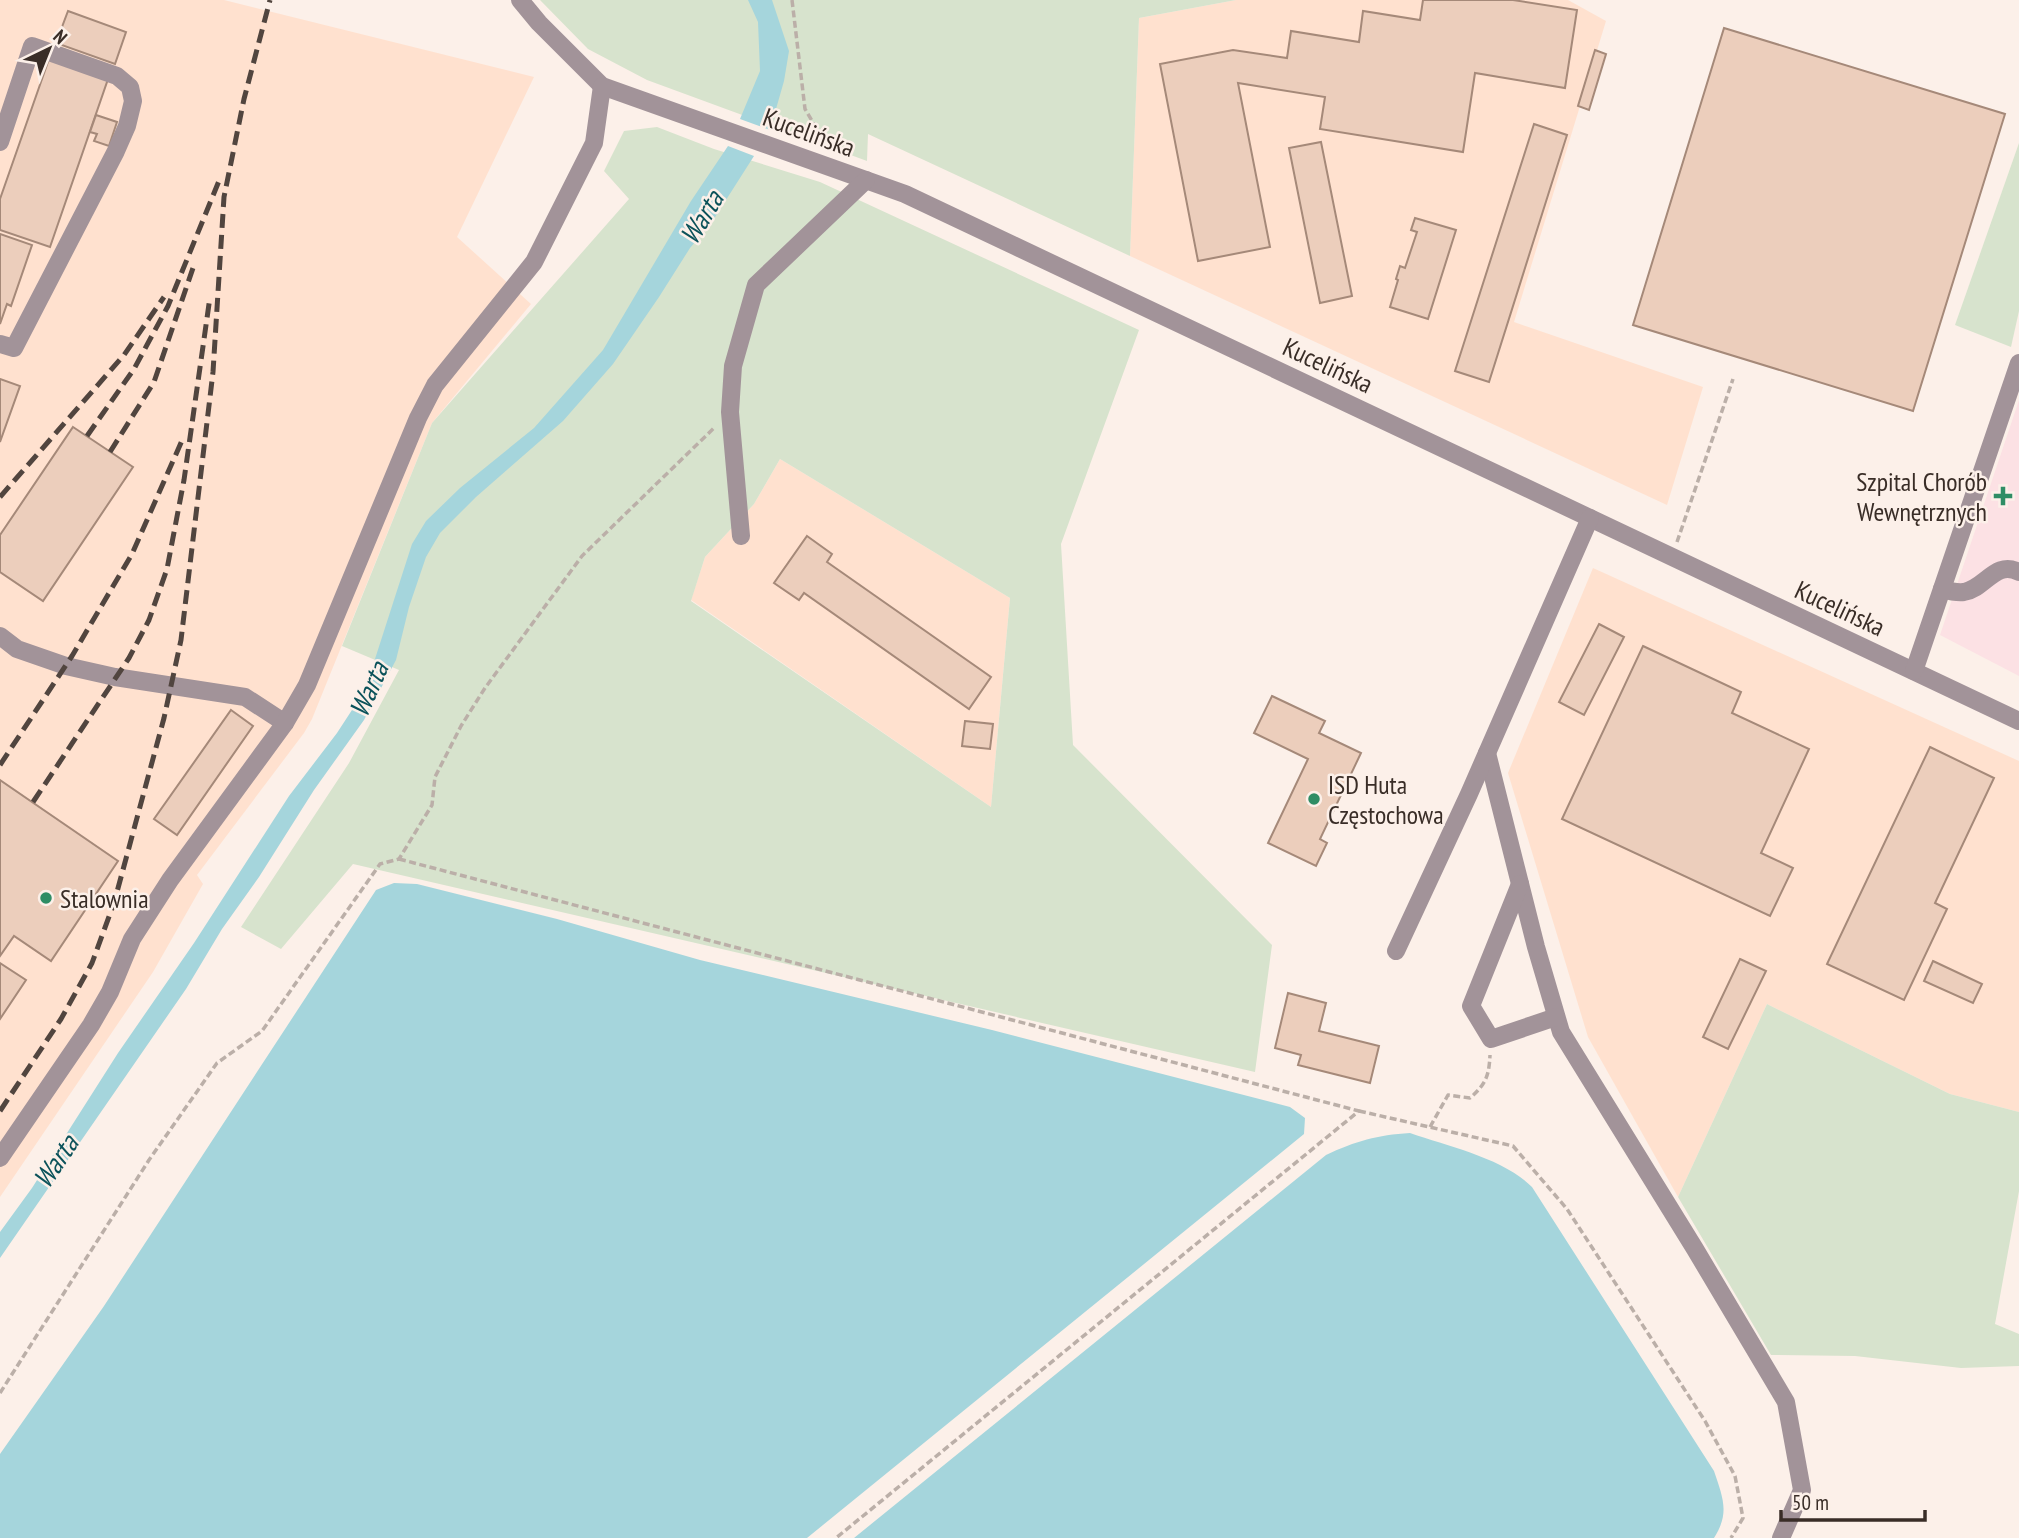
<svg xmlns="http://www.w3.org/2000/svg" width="2019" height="1538" viewBox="0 0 2019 1538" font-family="'PT Sans Narrow',sans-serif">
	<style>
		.built { fill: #ffe1cf }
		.medical { fill: #fce1e4 }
		.green { fill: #d7e3cd; fill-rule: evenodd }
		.water { fill: #a5d5dc }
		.building { fill: #eccebc; stroke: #a58979; stroke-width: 2 }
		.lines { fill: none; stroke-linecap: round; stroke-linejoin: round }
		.path { stroke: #bbafa8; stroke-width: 3.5; stroke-dasharray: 7 3.5; stroke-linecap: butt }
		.minor { stroke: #a29399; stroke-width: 18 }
		.rail { stroke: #51453f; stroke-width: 5; stroke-dasharray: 14 7; stroke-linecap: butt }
		.poi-dot { fill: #2f8d65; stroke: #fcf0e9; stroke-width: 2.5 }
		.labels { text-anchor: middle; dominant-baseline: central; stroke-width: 5; stroke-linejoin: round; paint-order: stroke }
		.street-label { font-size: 26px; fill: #392d27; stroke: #fcf0e9 }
		.poi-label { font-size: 26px; fill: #392d27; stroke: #fcf0e9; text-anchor: start }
		.water-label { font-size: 28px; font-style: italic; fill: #0b525a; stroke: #fcf0e9 }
	</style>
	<rect width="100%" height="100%" fill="#fcf0e9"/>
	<g class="built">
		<polygon points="0,0 224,0 534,77 457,237 531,304 432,423 312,719 304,733 197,875 203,884 153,972 0,1197"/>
		<polygon points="1236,0 1568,0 1606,21 1514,322 1703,387 1667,505 1130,256 1139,18"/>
		<polygon points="780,459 1010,598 991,807 691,600 705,557 754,504"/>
		<polygon points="1593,568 2019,761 2019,1112 1950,1094 1767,1004 1678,1197 1588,1037 1508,773"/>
	</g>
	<polygon class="medical" points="2019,400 2019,676 1940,635"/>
	<g class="green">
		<polygon points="540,0 1236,0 1139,18 1130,256 868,134 867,161 647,80 588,49"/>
		<path d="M657 127 714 149 820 182 1139 330 1061 544 1073 745 1272 945 1255 1072 353 864 281 949 241 927 349 763 399 670 342 646 432 423 629 199 604 171 624 131ZM780 459 1010 598 991 807 691 601 705 557 754 504Z"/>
		<polygon points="2019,143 2019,311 2011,347 1955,325"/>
		<polygon points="1767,1004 1950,1094 2019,1112 2019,1191 1995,1324 2019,1334 2019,1366 1961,1368 1855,1356 1771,1355 1678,1197"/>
	</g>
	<g class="water">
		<polygon points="748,0 772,0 789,51 784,81 770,130 740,119 760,71 758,22"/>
		<polygon points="728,146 754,156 710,225 690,248 659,297 613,364 563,421 476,497 440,533 426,557 409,607 396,660 364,720 314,790 259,877 222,929 186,989 0,1258 0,1232 32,1188 118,1053 194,943 289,796 337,733 365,690 412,544 426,521 460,488 534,428 603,350 691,201"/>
		<polygon points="394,883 417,884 557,919 700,960 992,1030 1290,1107 1305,1118 1304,1134 807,1538 0,1538 0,1454 104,1306 376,890"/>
		<path d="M1410 1133C1450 1147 1503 1158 1532 1187L1714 1471C1723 1498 1730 1513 1714 1538H854L1326 1155C1356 1141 1377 1135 1410 1133Z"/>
	</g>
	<g class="building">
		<polygon points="1423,0 1513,0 1577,10 1565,88 1475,73 1463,152 1320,129 1325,97 1238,83 1270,247 1198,261 1160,64 1233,50 1287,58 1291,31 1359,42 1363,11 1420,20"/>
		<polygon points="68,11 126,32 115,64 56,43"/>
		<polygon points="1724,28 2005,114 1913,411 1633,325"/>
		<polygon points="1595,50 1606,54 1589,110 1578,106"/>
		<polygon points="49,59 108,79 50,247 0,230 0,199"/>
		<polygon points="96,115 117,122 109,146 94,141 97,134 90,132"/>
		<polygon points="1534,124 1567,135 1489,382 1455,371"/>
		<polygon points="1321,142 1352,296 1320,303 1289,148"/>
		<polygon points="1415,218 1456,230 1428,319 1390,307 1398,280 1396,279 1400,266 1405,268 1417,232 1411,230"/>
		<polygon points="0,234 32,245 11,306 7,304 0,324"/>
		<polygon points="0,379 20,386 0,442"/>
		<polygon points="73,427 133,467 43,601 0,572 0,535"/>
		<polygon points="807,536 832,554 827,562 991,677 969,709 804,593 799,600 774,583"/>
		<polygon points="1599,624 1624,637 1584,715 1559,702"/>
		<polygon points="1643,646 1741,692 1732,713 1809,749 1761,853 1793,868 1770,916 1562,819"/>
		<polygon points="1272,696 1325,721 1319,733 1361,753 1320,839 1327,843 1316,866 1268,843 1308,759 1254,733"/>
		<polygon points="231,710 253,726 177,835 154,819"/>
		<polygon points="965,721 993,724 990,749 962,746"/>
		<polygon points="1930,747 1994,778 1935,903 1947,909 1904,1000 1827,964"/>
		<polygon points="0,780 118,861 51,961 14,936 0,956"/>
		<polygon points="1740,959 1766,971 1728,1049 1703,1037"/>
		<polygon points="1933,961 1982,984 1973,1003 1924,981"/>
		<polygon points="0,963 26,980 0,1019"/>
		<polygon points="1288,993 1326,1003 1319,1031 1379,1046 1370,1083 1298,1065 1301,1055 1275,1048"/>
	</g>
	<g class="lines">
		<g class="path">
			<polyline points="792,0 805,109 828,148"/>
			<polyline points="1677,542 1733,379"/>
			<polyline points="399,859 1359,1111 836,1538"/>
			<polyline points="1359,1111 1513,1146 1567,1209 1705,1421 1735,1476 1743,1518 1731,1538"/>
			<path d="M1430 1127 1448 1095 1470 1098C1486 1084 1489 1076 1490 1055"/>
			<polyline points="0,1393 149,1160 217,1063 262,1031 380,864 399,859 432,805 435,777 461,726 485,688 582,556 714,428"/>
		</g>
		<g class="minor">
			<polyline points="520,0 539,23 602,86 905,194 2019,721"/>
			<polyline points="0,142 32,46 117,76 130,87 133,101 127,126 116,151 14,348 0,344"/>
			<polyline points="741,536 730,412 733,366 756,285 866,180"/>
			<path d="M1942 589C1949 591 1956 593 1964 592 1986 588 1995 560 2019 572"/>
			<polyline points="0,636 17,649 66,666 115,677 245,697 285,723"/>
			<polyline points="1914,671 2019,363"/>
			<polyline points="1487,753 1536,947 1561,1032 1695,1249 1786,1402 1802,1490 1781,1538"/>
			<polyline points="1520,884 1471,1006 1491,1039 1556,1017"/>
			<polyline points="1396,951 1469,794 1590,518"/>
			<polyline points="0,1158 91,1025 110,992 132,939 170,880 285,723 307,685 418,418 435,385 534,262 594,143 602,86"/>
		</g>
		<g class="rail">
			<polyline points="87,436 134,369 168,306 221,176"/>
			<polyline points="110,452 154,382 193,268"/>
			<polyline points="0,497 124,355 164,297"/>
			<polyline points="0,765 72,656 132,554 184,436"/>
			<polyline points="33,802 129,658 149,620 167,569 184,480 210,297"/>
			<polyline points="0,1111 61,1019 92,963 114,903 164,718 181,640 213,372 224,197 244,99 270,0"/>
		</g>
	</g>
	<g class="poi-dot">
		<path d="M1999.5 485.5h7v7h7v7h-7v7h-7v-7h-7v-7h7z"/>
		<circle cx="1314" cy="799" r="7"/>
		<circle cx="46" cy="898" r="7"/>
	</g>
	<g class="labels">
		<g class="street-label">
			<text transform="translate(809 132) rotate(20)">Kucelińska</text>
			<text transform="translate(1328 365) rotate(25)">Kucelińska</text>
			<text transform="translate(1840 608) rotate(25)">Kucelińska</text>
		</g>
		<g class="poi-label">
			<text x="1987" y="481" text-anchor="end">Szpital Chorób<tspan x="1987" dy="30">Wewnętrznych</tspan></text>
			<text x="1328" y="784">ISD Huta<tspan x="1328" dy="30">Częstochowa</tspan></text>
			<text x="60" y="898">Stalownia</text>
		</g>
		<g class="water-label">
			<text transform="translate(701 217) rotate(-59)">Warta</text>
			<text transform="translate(368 689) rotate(-66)">Warta</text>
			<text transform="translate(55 1161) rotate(-56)">Warta</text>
		</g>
	</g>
	<g transform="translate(49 49) rotate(43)" stroke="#fcf0e9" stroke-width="5" paint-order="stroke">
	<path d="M0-5L12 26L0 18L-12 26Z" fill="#392d27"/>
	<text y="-10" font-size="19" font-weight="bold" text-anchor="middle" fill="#392d27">N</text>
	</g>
	<path d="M1781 1510v10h144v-10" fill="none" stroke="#392d27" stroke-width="3.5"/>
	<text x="1792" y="1510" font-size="21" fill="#392d27" stroke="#fcf0e9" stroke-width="5" paint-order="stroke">50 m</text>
</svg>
